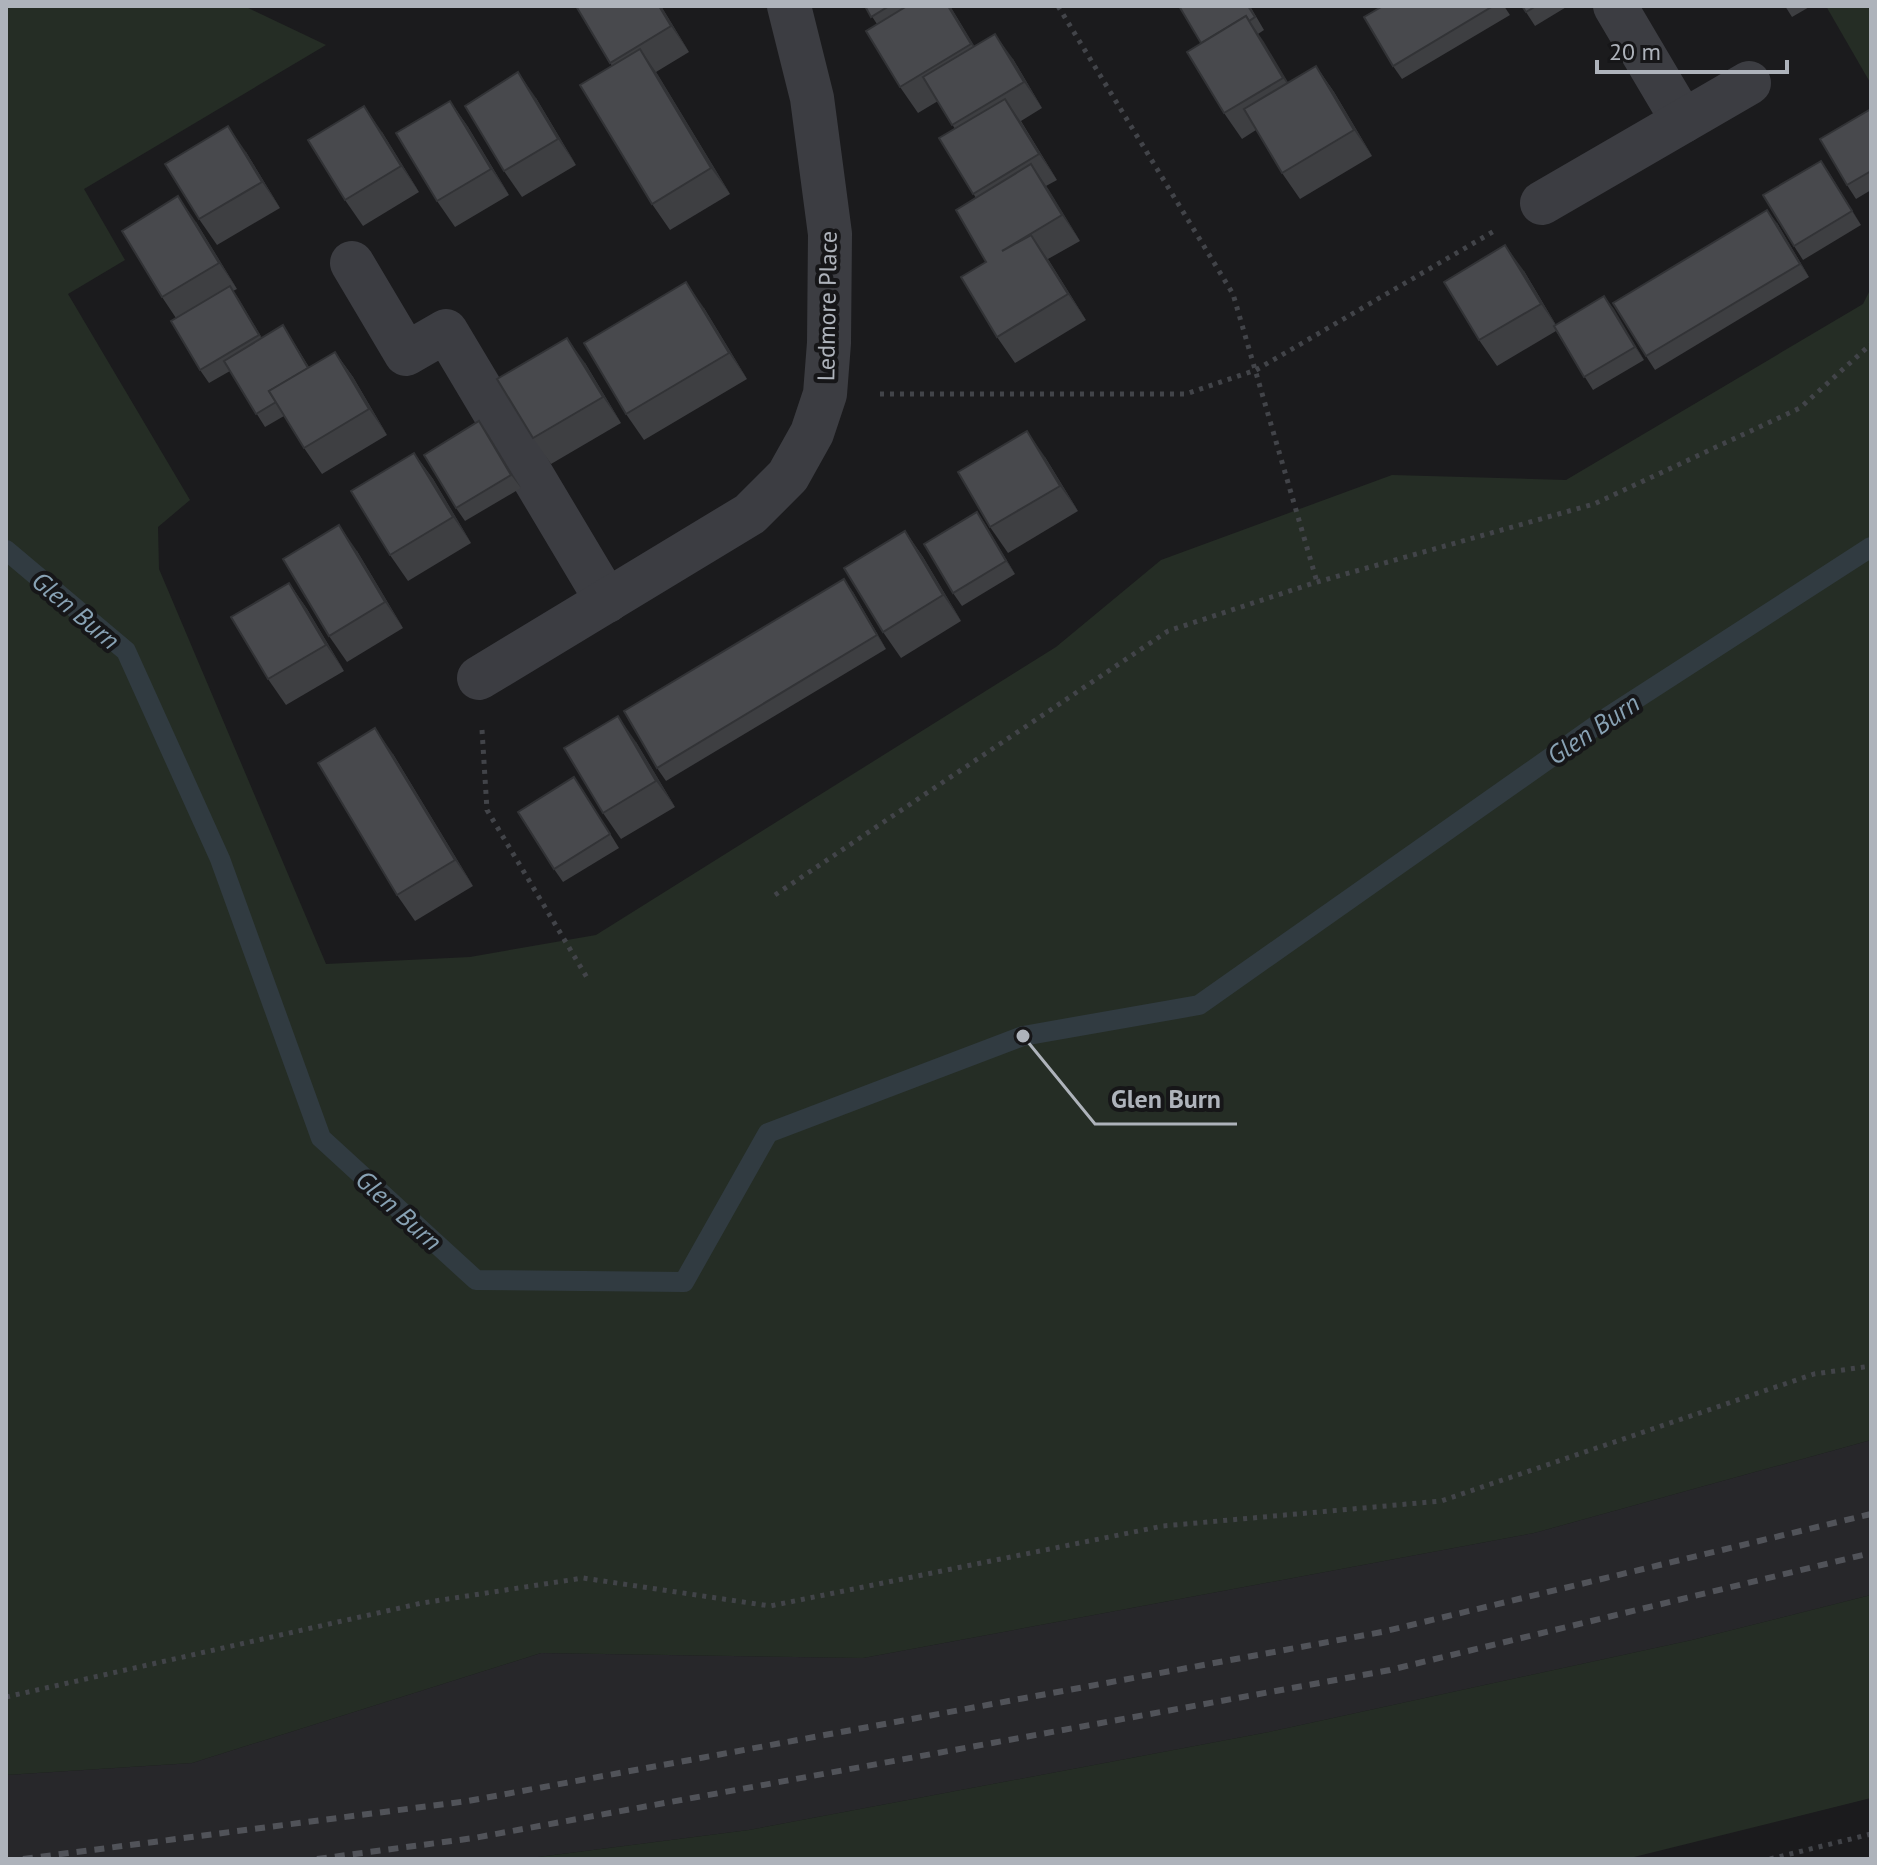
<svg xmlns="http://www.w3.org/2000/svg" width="1877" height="1865" viewBox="0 0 1877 1865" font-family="'PT Sans',sans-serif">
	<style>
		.built { fill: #27272a }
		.green { fill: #252d25 }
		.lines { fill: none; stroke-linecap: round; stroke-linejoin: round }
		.stream { stroke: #313b41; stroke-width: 20 }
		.path { stroke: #424449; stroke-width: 5; stroke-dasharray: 4 6; stroke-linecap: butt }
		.street { stroke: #3c3d42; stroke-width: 44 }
		.rail { stroke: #515359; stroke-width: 6; stroke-dasharray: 10 8; stroke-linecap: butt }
		.wall { fill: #3e3f42 }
		.shaded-wall { fill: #323336 }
		.building { fill: #48494d; stroke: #323336; stroke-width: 2 }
		.labels { text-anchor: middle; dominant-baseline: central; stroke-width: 8; stroke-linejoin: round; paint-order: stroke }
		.street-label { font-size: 24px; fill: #aeb3bb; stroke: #161618 }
		.water-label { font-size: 26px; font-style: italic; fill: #88a2b4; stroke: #161618 }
		.leader { fill: none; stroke: #aeb3bb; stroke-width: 3 }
		.callout-dot { fill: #aeb3bb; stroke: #161618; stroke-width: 3 }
		.callout-label { font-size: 26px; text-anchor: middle; font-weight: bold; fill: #aeb3bb; stroke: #161618; stroke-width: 8; stroke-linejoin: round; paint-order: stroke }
	</style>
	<rect width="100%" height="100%" fill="#1b1b1d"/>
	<polygon class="built" points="1871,1440 1871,1595 1692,1640 1269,1732 749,1830 523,1859 6,1859 6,1775 192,1763 541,1653 863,1658 1534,1533"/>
	<g class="green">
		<polygon points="6,6 244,6 326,45 84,189 125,260 68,294 190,500 158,527 159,569 326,964 470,957 596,935 1056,647 1161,560 1392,475 1566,480 1863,304 1871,288 1871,1440 1534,1533 863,1658 541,1653 192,1763 6,1775"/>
		<polygon points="1826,6 1871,6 1871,84"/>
		<polygon points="1871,1595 1871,1798 1626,1859 523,1859 749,1830 1269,1732 1692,1640"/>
	</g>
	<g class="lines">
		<polyline class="stream" points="6,550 126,651 220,859 321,1138 476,1280 684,1282 768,1133 1023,1036 1199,1005 1608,717 1871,547"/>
		<g class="path">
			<polyline points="1058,6 1233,294 1317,582"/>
			<polyline points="880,394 1186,394 1256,370 1496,230"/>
			<polyline points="482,730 487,810 589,981"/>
			<polyline points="775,895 1168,631 1317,582 1594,504 1800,408 1871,344"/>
			<polyline points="6,1697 422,1603 583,1578 770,1606 1163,1526 1441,1501 1814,1374 1871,1366"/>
			<polyline points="1770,1859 1871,1834"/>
		</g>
		<g class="street">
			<polyline points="1615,6 1683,121"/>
			<polyline points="1542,203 1749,83"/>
			<polyline points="352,263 406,354 446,331 607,601"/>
			<polyline points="479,678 750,514 788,476 812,433 825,394 829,343 830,234 812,98 789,6"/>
		</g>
		<g class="rail">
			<polyline points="23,1859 468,1801 1382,1632 1871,1514"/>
			<polyline points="317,1859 474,1838 1390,1670 1871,1553"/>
		</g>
	</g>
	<g class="wall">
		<polygon points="576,6 661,6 689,52 656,72 730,194 670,230 652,204 612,66"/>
		<polygon points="865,6 950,6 974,46 1013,59 1042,108 1021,121 1057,180 1046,186 1080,241 1048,259 1086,320 1015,363 997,337 986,262 976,198 939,138 955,129 938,101 918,113 900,87 877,24"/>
		<polygon points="1179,6 1250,6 1264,30 1258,34 1288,83 1316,66 1334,92 1372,156 1300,199 1282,173 1256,130 1242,139 1224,113 1201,43"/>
		<polygon points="1383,6 1504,6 1510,15 1402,79 1393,66"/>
		<polygon points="1522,6 1568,6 1535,26"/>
		<polygon points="1785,6 1811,6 1792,17"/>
		<polygon points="536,98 576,165 522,197 504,171"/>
		<polygon points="450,101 468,127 509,195 455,227 437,201"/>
		<polygon points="1871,109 1871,190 1856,199 1847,185"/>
		<polygon points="382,132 419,192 363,226 345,200"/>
		<polygon points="246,152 280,208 217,245 199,219"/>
		<polygon points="1821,161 1861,225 1803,260 1794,246"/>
		<polygon points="196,222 237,289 233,291 262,338 283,325 309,367 335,352 353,377 387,435 322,474 304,448 284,416 265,427 230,371 209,383 200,370 176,318 162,297"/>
		<polygon points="1777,223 1809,277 1655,370 1646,356"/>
		<polygon points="1524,271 1556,325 1604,296 1644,360 1593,390 1556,331 1497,366 1479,340"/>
		<polygon points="704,308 747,379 644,440 626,414"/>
		<polygon points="585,363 621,423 551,464 533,438"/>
		<polygon points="488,434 521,488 465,521 456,508"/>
		<polygon points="414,453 433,479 471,543 408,581 390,555"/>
		<polygon points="1045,457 1078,511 1008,553 990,527"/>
		<polygon points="977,512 1015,574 962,606 953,593"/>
		<polygon points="905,531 923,557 961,621 901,658 883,632"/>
		<polygon points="357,551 403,628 347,662 329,636"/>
		<polygon points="289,583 307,609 344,671 286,705 268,679"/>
		<polygon points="853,592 886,649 666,781 657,768"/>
		<polygon points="636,742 675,807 621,839 603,813"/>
		<polygon points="393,754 473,886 415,921 397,895"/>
		<polygon points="583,790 619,848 563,882 554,869"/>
	</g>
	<g class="shaded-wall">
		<polygon points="659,6 661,6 689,52 671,26"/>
		<polygon points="948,6 950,6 955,14 989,70 971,44"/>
		<polygon points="1246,16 1264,42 1301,104 1283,78"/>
		<polygon points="995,34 1013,59 1042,108 1024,82"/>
		<polygon points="640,49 658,75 730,194 711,168"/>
		<polygon points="1316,66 1334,92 1372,156 1354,130"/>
		<polygon points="518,72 536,98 576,165 558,139"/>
		<polygon points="1005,99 1023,125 1057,180 1039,154"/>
		<polygon points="450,101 468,127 509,195 491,169"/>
		<polygon points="364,106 382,132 419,192 401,166"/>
		<polygon points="228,126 246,152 280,208 262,182"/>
		<polygon points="1821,161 1830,174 1861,225 1852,211"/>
		<polygon points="1031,164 1049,190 1080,241 1062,215"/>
		<polygon points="178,196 196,222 237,289 219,263"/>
		<polygon points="1767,210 1777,223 1809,277 1800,264"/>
		<polygon points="1031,235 1049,261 1086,320 1068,294"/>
		<polygon points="1505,245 1524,271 1559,330 1541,304"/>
		<polygon points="686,282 704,308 747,379 729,353"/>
		<polygon points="230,286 239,299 268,348 259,335"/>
		<polygon points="1604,296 1614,309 1644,360 1635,347"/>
		<polygon points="567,338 585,363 621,423 603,397"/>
		<polygon points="335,352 353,377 387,435 369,409"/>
		<polygon points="479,421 488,434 521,488 511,475"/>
		<polygon points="1027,431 1045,457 1078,511 1060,486"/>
		<polygon points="414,453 433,479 471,543 453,517"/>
		<polygon points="977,512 986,525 1015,574 1006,561"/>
		<polygon points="339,525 357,551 403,628 385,602"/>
		<polygon points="905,531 923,557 961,621 943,595"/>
		<polygon points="844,579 853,592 886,649 877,635"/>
		<polygon points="289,583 307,609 344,671 326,645"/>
		<polygon points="618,716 636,742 675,807 656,781"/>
		<polygon points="375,728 393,754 473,886 455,860"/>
	</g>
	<g class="building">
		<polygon points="576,6 659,6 671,26 610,63"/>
		<polygon points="865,6 889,6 871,17"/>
		<polygon points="907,6 948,6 971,44 900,87 866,31"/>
		<polygon points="1179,6 1248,6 1255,17 1249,21 1246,16 1201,43"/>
		<polygon points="1383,6 1493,6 1393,66 1364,17"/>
		<polygon points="1522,6 1536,6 1526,12"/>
		<polygon points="1246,16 1283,78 1224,113 1187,52"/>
		<polygon points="995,34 1024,82 952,125 923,77"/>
		<polygon points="640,49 711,168 652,204 580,85"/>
		<polygon points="1316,66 1354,130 1282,173 1244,109"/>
		<polygon points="518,72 558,139 504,171 465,106"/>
		<polygon points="1005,99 1039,154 973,194 939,138"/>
		<polygon points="450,101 491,169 437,201 396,133"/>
		<polygon points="364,106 401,166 345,200 308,140"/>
		<polygon points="1871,109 1871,171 1847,185 1820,139"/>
		<polygon points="228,126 262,182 199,219 165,164"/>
		<polygon points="1821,161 1852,211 1794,246 1763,195"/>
		<polygon points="1031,164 1062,215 1002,251 1031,235 1068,294 997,337 961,277 986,262 956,210"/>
		<polygon points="178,196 219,263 162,297 122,231"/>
		<polygon points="1767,210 1800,264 1646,356 1613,303"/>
		<polygon points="1505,245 1541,304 1479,340 1444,282"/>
		<polygon points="686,282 729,353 626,414 584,343"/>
		<polygon points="230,286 259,335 200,370 171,321"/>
		<polygon points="1604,296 1635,347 1584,377 1554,326"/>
		<polygon points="283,325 308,368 269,391 276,402 256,414 224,361"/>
		<polygon points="567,338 603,397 533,438 497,379"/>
		<polygon points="335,352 369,409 304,448 269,391"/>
		<polygon points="479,421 511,475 456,508 424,455"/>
		<polygon points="1027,431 1060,486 990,527 958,472"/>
		<polygon points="414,453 453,517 390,555 351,491"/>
		<polygon points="977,512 1006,561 953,593 924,544"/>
		<polygon points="339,525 385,602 329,636 283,559"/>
		<polygon points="905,531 943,595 883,632 844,568"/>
		<polygon points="844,579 877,635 657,768 624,711"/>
		<polygon points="289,583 326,645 268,679 231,617"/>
		<polygon points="618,716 656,781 603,813 564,748"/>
		<polygon points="375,728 455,860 397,895 318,763"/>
		<polygon points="574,777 610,834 554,869 518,812"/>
	</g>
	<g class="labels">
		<g class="street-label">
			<text transform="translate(827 306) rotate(-89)">Ledmore Place</text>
		</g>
		<g class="water-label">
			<text transform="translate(76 610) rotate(40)">Glen Burn</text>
			<text transform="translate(1593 729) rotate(-34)">Glen Burn</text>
			<text transform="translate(399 1210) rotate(42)">Glen Burn</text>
		</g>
	</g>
	<path class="leader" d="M1023 1036L1095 1124H1237"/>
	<circle class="callout-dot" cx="1023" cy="1036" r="8"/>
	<g class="callout-label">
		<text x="1166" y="1108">Glen Burn</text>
	</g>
	<rect width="1877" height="1865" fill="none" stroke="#aeb3bb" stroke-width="16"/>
	<path d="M1597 60v12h190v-12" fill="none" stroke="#aeb3bb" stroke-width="4"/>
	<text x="1609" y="60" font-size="24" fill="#aeb3bb" stroke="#161618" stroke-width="6" paint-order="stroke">20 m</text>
</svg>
